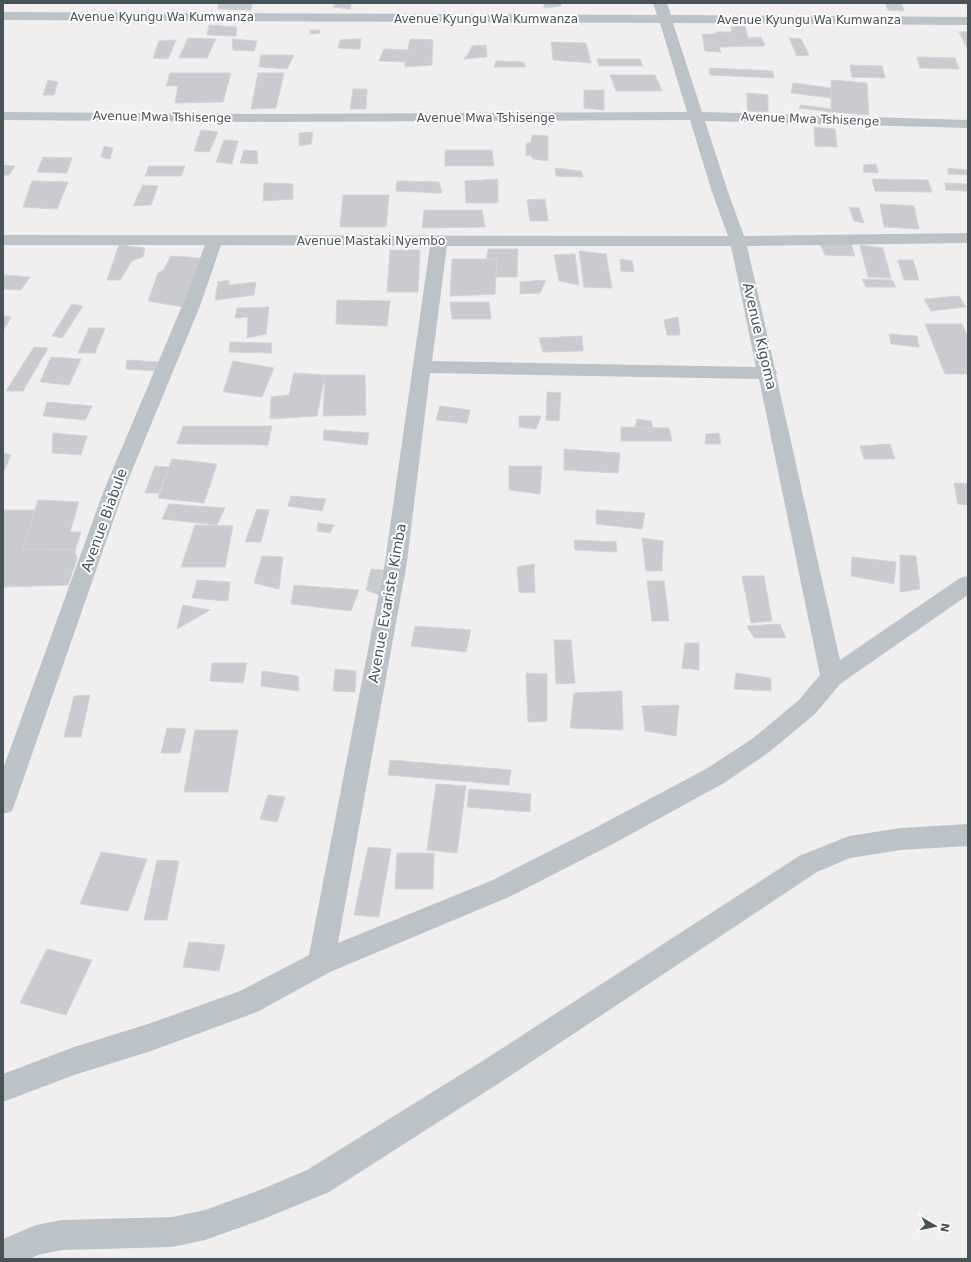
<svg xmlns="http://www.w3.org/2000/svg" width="971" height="1262" viewBox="0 0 971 1262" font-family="'DejaVu Sans',sans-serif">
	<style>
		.building { fill: #c9cbd0; stroke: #d2d5d8 }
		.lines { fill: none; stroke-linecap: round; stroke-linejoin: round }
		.street { fill: #bbc3c9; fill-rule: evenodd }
		.labels { text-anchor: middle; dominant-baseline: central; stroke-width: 4; stroke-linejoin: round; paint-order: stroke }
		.far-street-label { font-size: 12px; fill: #485259; stroke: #fff }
		.street-label { font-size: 14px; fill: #485259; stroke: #fff }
	</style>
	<rect width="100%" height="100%" fill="#f0eeee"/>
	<g class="building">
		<polygon points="219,3 252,3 251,10 218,9"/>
		<polygon points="335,3 351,3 350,9 333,7"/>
		<polygon points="544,3 561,3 561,6 544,8"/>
		<polygon points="885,3 901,3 904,11 888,10"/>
		<polygon points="209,25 237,27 236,36 207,35"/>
		<polygon points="745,26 748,38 761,37 765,46 719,47 721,52 705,51 702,34 716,34 716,32 732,32 731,27"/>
		<polygon points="310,30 320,30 320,33 310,34"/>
		<polygon points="959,32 968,32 968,50"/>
		<polygon points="188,38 216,39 207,58 179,58"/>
		<polygon points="789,38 801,39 809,55 797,56"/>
		<polygon points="232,39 257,41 254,51 233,50"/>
		<polygon points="361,39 360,49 338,48 340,40"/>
		<polygon points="410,39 433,40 432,65 405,67 405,62 379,61 384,49 408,50"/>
		<polygon points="176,40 168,59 153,58 159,41"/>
		<polygon points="551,42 586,43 591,63 553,60"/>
		<polygon points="486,45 487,57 464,59 469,53 472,46"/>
		<polygon points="261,55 294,55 287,69 259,67"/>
		<polygon points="917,57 955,58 959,69 920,68"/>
		<polygon points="597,59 640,59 643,66 599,66"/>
		<polygon points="496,61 524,62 525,67 494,67"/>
		<polygon points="850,65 882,66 885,78 852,77"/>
		<polygon points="709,68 773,71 774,78 710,75"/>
		<polygon points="170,73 231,73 223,102 175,103 178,86 166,86"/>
		<polygon points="258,73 284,73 276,108 251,109"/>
		<polygon points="610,75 655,75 662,91 616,91"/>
		<polygon points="48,80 58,82 54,95 43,95"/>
		<polygon points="831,80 867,83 869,115 831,112"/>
		<polygon points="793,83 831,88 831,98 791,93"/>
		<polygon points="353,89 367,89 366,109 350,109"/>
		<polygon points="584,90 604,90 604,110 584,108"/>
		<polygon points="747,93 768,95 768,112 747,111"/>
		<polygon points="801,105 831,109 831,112 799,108"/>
		<polygon points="814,127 835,129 837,147 815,146"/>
		<polygon points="201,130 218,132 209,152 194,151"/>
		<polygon points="313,132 311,144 299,146 299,133"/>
		<polygon points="532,135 548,136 548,161 533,159 531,155 526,156 526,144 531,142"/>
		<polygon points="224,140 238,141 232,164 216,162"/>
		<polygon points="104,146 113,148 110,159 101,157"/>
		<polygon points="244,150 257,151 258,164 240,163"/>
		<polygon points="445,150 492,150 494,166 445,166"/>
		<polygon points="43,157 72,158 67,173 37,172"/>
		<polygon points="876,164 878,173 863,172 864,165"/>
		<polygon points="3,165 15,166 9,175 3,175"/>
		<polygon points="149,166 185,166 181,176 145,176"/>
		<polygon points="555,168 581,171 583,177 556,176"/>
		<polygon points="948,168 968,170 968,175 948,174"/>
		<polygon points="498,179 498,203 466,203 465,181"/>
		<polygon points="872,179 928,180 932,192 875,191"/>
		<polygon points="32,181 68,182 57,209 23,207"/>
		<polygon points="397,181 439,182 442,193 396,191"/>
		<polygon points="264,183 293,184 293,199 263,201"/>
		<polygon points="945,183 968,184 968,191 946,190"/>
		<polygon points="143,185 158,186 151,205 133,206"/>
		<polygon points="343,195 389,195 386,227 340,227"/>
		<polygon points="545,199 548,221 530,221 527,200"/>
		<polygon points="880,204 914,206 919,229 884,227"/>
		<polygon points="849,207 859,208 864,223 854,221"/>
		<polygon points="424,210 482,210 485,227 422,228"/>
		<polygon points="851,243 855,256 825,255 820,244"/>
		<polygon points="119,245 145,248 143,257 132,261 120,280 107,280"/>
		<polygon points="860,245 883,248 891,278 868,277"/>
		<polygon points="488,249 518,249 517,277 496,277 486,259"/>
		<polygon points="390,250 420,250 418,292 387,292"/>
		<polygon points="579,251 606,254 612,288 584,287"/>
		<polygon points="575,254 579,285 559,281 554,255"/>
		<polygon points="171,256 200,258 182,307 148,301 158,273 164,269"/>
		<polygon points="452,259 497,259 495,294 450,296"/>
		<polygon points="620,259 632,261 634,272 621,271"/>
		<polygon points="898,260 913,260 919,280 904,280"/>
		<polygon points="3,275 30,277 21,290 3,289"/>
		<polygon points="862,279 892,280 896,287 866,287"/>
		<polygon points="229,280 229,285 256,282 254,295 215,300 218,282"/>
		<polygon points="546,280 540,293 520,294 520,282"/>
		<polygon points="959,296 966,307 931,311 924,299"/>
		<polygon points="337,300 390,301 387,326 336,324"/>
		<polygon points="450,302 489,302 491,319 452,319"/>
		<polygon points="72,304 83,306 62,338 52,336"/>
		<polygon points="269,307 266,334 247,338 248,317 235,318 237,308"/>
		<polygon points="3,316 11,317 3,331"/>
		<polygon points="678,317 680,335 667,335 664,320"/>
		<polygon points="925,324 962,324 968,338 968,374 945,374"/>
		<polygon points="89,328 105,328 95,353 78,353"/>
		<polygon points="889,334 917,336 919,347 891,344"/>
		<polygon points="582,336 583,351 543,352 539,338"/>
		<polygon points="230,342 272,343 271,353 229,352"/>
		<polygon points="34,347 48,348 23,391 6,391"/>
		<polygon points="51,357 81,359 69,385 40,382"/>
		<polygon points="127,360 158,362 156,371 126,369"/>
		<polygon points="233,361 274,368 262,397 223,392"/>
		<polygon points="294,373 325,375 317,416 270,419 271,397 289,395"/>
		<polygon points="325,375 365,375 366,415 323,416"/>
		<polygon points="547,392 561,393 559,421 546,420"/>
		<polygon points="47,402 92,406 85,420 43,416"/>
		<polygon points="440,406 470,410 467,423 436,420"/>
		<polygon points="519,416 541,416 536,429 519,427"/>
		<polygon points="637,419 651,421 653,428 635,428"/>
		<polygon points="183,426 272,426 268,445 177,444"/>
		<polygon points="621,427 669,428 672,441 621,441"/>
		<polygon points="324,430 369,433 367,445 323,440"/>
		<polygon points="53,433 87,436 81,455 52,453"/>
		<polygon points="719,433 721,444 705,444 706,434"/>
		<polygon points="890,444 895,459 864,459 860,446"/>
		<polygon points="564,449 620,453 618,473 564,470"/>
		<polygon points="3,453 11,455 3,473"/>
		<polygon points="172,459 217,464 204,503 158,498"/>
		<polygon points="155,466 169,467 159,493 145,493"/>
		<polygon points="509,466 542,466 540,494 509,490"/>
		<polygon points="954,483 968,484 968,505 958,504"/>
		<polygon points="291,496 326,499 322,511 288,506"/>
		<polygon points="38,500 79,502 70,532 81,532 75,550 60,554 23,549"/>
		<polygon points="169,504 225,508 217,525 162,519"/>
		<polygon points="257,509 269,510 261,542 245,542"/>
		<polygon points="3,510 35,510 23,549 75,550 77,559 68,585 3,587"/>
		<polygon points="596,510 645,513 642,529 596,524"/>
		<polygon points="318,523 334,525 330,533 317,531"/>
		<polygon points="195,525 233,526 225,567 181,567"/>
		<polygon points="642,538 663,541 662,571 646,571"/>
		<polygon points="574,540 616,542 617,552 575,550"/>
		<polygon points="900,555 916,556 920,589 900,592"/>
		<polygon points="262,556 283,557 279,589 254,583"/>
		<polygon points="852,557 896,562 894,584 851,576"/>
		<polygon points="534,564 535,593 519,592 517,567"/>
		<polygon points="371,569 383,570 379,595 366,590"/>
		<polygon points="742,576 764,576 772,621 751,623"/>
		<polygon points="197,580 230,582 228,601 192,598"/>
		<polygon points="647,581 664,581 669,621 652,621"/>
		<polygon points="294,585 359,590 351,611 291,604"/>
		<polygon points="183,605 210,610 177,629"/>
		<polygon points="780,624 786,638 754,638 747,626"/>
		<polygon points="415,626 471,630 466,652 411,646"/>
		<polygon points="554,640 571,640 575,683 556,684"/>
		<polygon points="685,643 699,643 699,670 682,668"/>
		<polygon points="212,663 247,663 243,683 210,681"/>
		<polygon points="335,669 356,671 355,692 333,691"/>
		<polygon points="262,671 298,676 299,691 261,686"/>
		<polygon points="526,673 547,674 547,721 528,722"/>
		<polygon points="736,673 771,678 771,691 734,689"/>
		<polygon points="622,691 623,730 570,728 574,693"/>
		<polygon points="90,695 81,737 64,737 74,696"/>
		<polygon points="679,705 676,736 645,731 642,706"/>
		<polygon points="167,728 186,729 180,753 161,753"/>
		<polygon points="195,730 238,730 228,792 184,792"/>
		<polygon points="390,760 511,770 509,785 388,775"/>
		<polygon points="436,784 466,786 457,853 427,850"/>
		<polygon points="469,789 531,794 530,812 467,807"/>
		<polygon points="268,795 285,797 277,822 260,819"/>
		<polygon points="368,847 391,849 379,917 354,915"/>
		<polygon points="101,852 147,859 128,911 80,904"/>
		<polygon points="397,853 434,853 433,889 395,889"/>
		<polygon points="157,860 179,861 167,920 144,920"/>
		<polygon points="189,942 225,945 219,971 183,967"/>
		<polygon points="47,949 92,960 66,1015 20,1003"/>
	</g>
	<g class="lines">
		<g class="street">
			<path d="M653 3H667L671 15 968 17V25L673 23 702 112 968 120V128L705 121 728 192 744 236 968 233V243L747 246 775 369 777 373 776 375 840 660 960 578 968 576V595L840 684 815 714 768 753 724 783 611 845 511 896 330 972 257 1012 151 1051 74 1075 3 1102V1074L74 1047 151 1023 240 991 309 955 385 562 430 246 221 245 200 306 124 490 15 803 12 811 3 814V769L104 490 182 306 205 245H3V235L728 236 712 192 690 120 272 122 3 120V112L272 114 687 112 660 23 3 20V12L657 15ZM447 246H731L756 367 432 361ZM430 373 759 379 820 675 799 700 752 739 706 769 593 829 493 880 338 943 407 562Z"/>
			<polygon points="968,824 968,846 901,850 850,858 817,872 504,1080 329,1192 261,1220 205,1240 172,1247 62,1250 38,1255 29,1259 3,1259 3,1239 36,1225 62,1220 172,1217 205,1210 260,1190 307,1170 484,1060 799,856 849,836 901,828"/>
		</g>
	</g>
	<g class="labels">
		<g class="far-street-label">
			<text x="162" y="17">Avenue Kyungu Wa Kumwanza</text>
			<text x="486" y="19">Avenue Kyungu Wa Kumwanza</text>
			<text x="809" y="20">Avenue Kyungu Wa Kumwanza</text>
			<text transform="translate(162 117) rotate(1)">Avenue Mwa Tshisenge</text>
			<text x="486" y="118">Avenue Mwa Tshisenge</text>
			<text transform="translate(810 119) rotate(2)">Avenue Mwa Tshisenge</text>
			<text x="371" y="241">Avenue Mastaki Nyembo</text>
		</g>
		<g class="street-label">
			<text transform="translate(760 336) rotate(77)">Avenue Kigoma</text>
			<text transform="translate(104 520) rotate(-70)">Avenue Biabule</text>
			<text transform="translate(387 603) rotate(-80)">Avenue Evariste Kimba</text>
		</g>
	</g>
	<rect width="971" height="1262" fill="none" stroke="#485259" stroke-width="8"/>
	<g transform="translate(935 1226) rotate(99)" stroke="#ffffff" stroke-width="3" paint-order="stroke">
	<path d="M0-3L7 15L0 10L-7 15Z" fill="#485259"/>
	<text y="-6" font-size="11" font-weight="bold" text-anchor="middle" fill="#485259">N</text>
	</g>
</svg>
